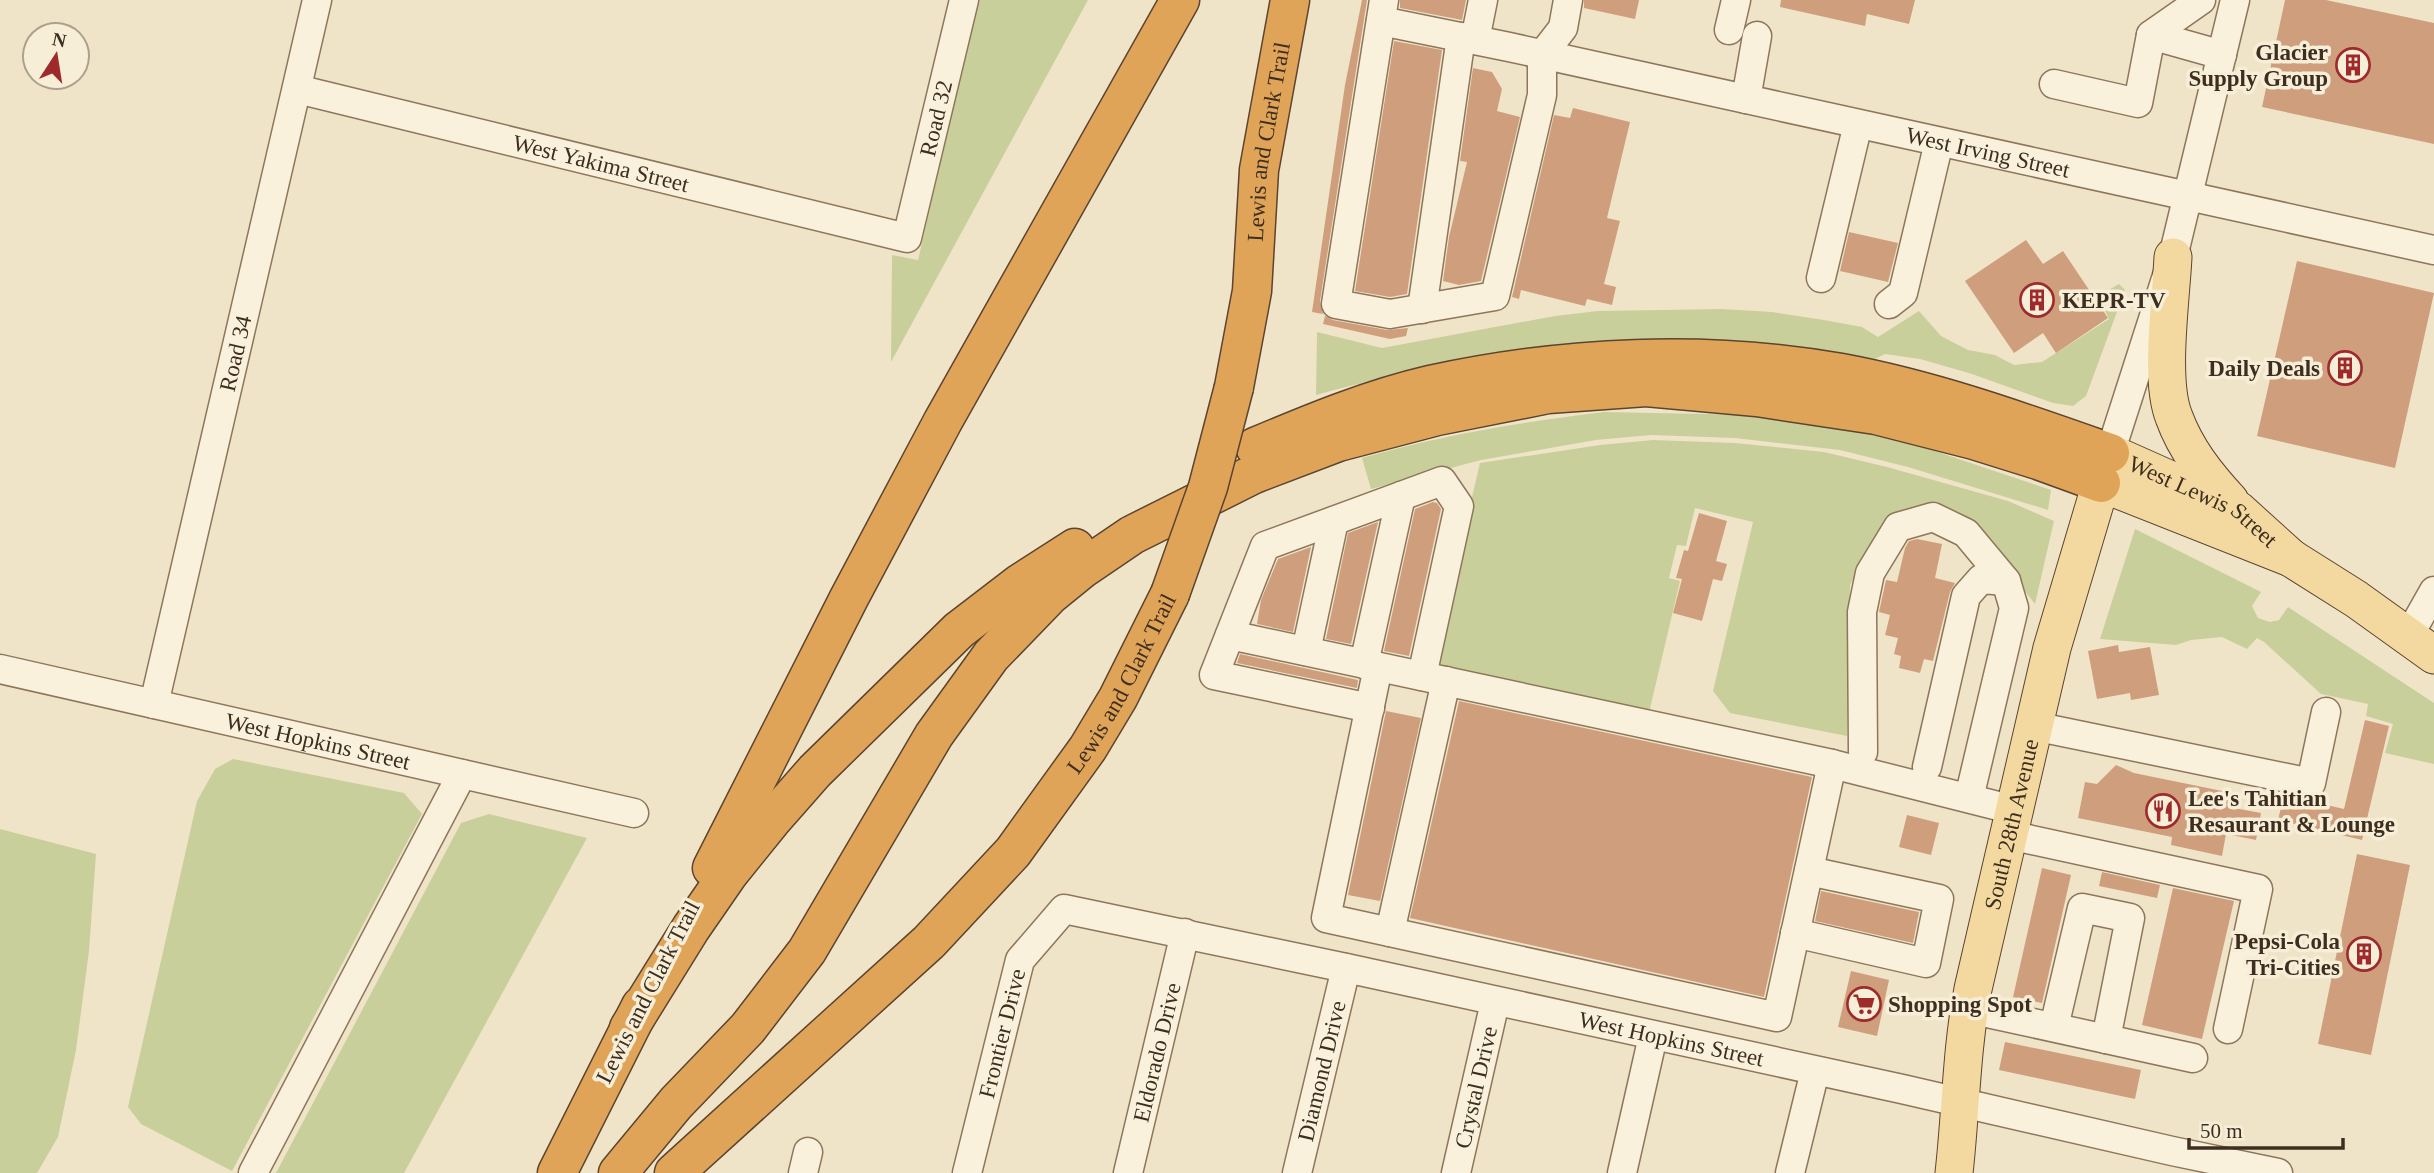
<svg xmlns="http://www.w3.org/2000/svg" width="2434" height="1173" viewBox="0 0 2434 1173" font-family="Georgia,serif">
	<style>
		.green { fill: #c9cf9b }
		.building { fill: #cf9f7d }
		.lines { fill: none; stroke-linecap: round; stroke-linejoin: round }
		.minor-casing { stroke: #8d765c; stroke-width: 31 }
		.major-casing { stroke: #5b4430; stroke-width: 39 }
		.highway-casing { stroke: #5b4430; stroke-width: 41 }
		.minor { stroke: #faf1dc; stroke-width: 28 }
		.major { stroke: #f3d9a0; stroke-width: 37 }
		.highway { stroke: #e0a458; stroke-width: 38 }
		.highway-bridge-casing { stroke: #5b4430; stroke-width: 41; stroke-linecap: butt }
		.highway-bridge { stroke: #e0a458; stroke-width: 38 }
		.labels { text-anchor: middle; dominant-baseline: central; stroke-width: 7; stroke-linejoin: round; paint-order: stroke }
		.poi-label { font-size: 23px; font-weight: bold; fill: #3d2e20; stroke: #f7eed8; text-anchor: end }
		.street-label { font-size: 23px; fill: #3d2e20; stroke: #f7eed8 }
	</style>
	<rect width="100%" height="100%" fill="#f0e4c8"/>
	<g class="green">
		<polygon points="978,0 1088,0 891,362 892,255 918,260"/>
		<path d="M2119 284 2125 290 2086 396 2073 406 2053 403 1972 374 1920 359 1885 354 1875 359C1821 350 1766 342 1711 340 1577 336 1445 360 1316 395L1317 332 1382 348 1555 316 1598 311 1722 309 1772 312 1824 320 1862 327 1878 337 1919 311 1941 336 1968 350 1995 355 2014 365 2042 362 2109 319 2098 296Z"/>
		<path d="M1604 412 1754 415 1825 425 1902 440 2051 490 2048 510 1908 467 1840 450 1735 438 1651 435 1596 440 1481 460 1371 489 1362 458C1441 435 1522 422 1604 412Z"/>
		<polygon points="1653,440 1735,443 1824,452 1887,467 2008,501 2054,521 2035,604 1974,526 1911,510 1876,535 1850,585 1847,736 1730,713 1713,691 1753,522 1695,508 1686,546 1677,545 1669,578 1680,581 1648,717 1432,667 1480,463 1600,445"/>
		<polygon points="2135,529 2261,592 2252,606 2258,618 2270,622 2279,620 2288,607 2434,703 2434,764 2385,753 2393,724 2366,716 2368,704 2321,694 2264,642 2257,638 2247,649 2222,637 2191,640 2176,645 2100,639"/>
		<polygon points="233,759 404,793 422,814 232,1171 141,1124 128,1107 197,801 215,769"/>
		<polygon points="489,814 587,838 404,1173 276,1173 461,823"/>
		<polygon points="0,829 96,854 89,951 76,1050 58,1137 37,1173 0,1173"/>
	</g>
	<g class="building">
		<polygon points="1362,0 1367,0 1320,301 1323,314 1312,312 1345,85"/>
		<polygon points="1400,0 1466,0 1462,20 1400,8"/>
		<polygon points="1584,0 1639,0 1635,19 1584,8"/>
		<polygon points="1781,0 1915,0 1909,24 1867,14 1865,26 1780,7"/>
		<polygon points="2285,0 2326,0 2434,23 2434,144 2262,107"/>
		<polygon points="1394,41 1442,50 1407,294 1390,297 1355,291"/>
		<polygon points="1473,68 1492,72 1502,89 1497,111 1520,117 1481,281 1459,285 1443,281 1449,237 1467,162 1460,161"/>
		<polygon points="1573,108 1630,122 1607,218 1620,221 1604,284 1616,287 1612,305 1587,299 1585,306 1521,290 1519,299 1512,297 1554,115 1570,118"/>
		<polygon points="1849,232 1898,243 1888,282 1840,271"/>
		<polygon points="2026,240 2043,264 2063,251 2108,318 2056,353 2043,333 2014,353 1965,281"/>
		<polygon points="2297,261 2434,293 2395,468 2257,436"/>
		<polygon points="1325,316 1333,320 1387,330 1408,328 1406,336 1390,339 1323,324"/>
		<polygon points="1433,502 1437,503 1441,509 1409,656 1384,651 1415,509"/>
		<polygon points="1699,513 1727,521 1716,561 1727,564 1722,581 1713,579 1702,621 1673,613 1682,579 1676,578 1684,550 1688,551"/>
		<polygon points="1378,522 1351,644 1326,639 1348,533"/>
		<polygon points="1917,539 1942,544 1935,578 1955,583 1950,592 1933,661 1924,659 1920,673 1899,668 1901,656 1894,654 1898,638 1885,635 1890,615 1879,612 1886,580 1897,582 1905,548 1909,541"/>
		<polygon points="1311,547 1293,632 1257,624 1261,600 1278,559"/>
		<polygon points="2118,645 2119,652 2150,647 2159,695 2131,700 2130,693 2097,699 2088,651"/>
		<polygon points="1240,654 1358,680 1357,688 1237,663"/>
		<polygon points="1459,701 1812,777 1764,997 1410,918"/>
		<polygon points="1386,711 1421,718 1380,901 1348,895"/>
		<polygon points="2365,720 2389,726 2362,840 2278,820 2284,795 2344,809"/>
		<polygon points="2116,765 2134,773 2237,794 2234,808 2261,813 2256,840 2226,834 2222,856 2171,845 2172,837 2078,818 2085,782 2097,784"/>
		<polygon points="1907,815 1939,823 1931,855 1899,847"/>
		<polygon points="2357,854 2410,865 2371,1055 2318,1044"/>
		<polygon points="2042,868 2071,875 2042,1003 2013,997"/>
		<polygon points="2102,872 2160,885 2157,898 2099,886"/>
		<polygon points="2173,888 2234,901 2202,1039 2142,1025"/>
		<polygon points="1821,891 1919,912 1913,943 1815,921"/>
		<polygon points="1851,971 1889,980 1877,1036 1838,1027"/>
		<polygon points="2005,1042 2141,1070 2135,1099 1999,1070"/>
	</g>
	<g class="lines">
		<g class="minor-casing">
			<g id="minor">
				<polyline points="1384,0 1336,304 1390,314 1495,296 1542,95 1542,55 1563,28 1568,0"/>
				<polyline points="2201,0 2151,35 2222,55"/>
				<path id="s1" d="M1381 21 1509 47 2434 250"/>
				<polyline points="1729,30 1736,0"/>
				<polyline points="1475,40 1483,0"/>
				<polyline points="2054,84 2138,103 2151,35"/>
				<path id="s2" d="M297 89 907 238 964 0"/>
				<polyline points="1746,99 1757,36"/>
				<polyline points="1821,278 1858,124"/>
				<polyline points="1889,304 1903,293 1939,142"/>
				<polyline points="1422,309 1461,37"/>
				<polyline points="2110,453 2173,257 2235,0"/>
				<polyline points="1230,635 1832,764 2014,810"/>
				<polyline points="2408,637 2434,591"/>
				<polyline points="1306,651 1334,521"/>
				<polyline points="1364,664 1401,496"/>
				<polyline points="1378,667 1326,918 1777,1017 1832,764"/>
				<path id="s3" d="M0 669 634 813"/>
				<path id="s4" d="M154 704 317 0"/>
				<polyline points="1370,708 1214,675 1265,546 1442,481 1459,506 1422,676"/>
				<polyline points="2034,726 2311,783 2326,712"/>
				<polyline points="1863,752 1862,612 1870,573 1898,527 1933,517 1966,533 2006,581 2014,608 1969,798"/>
				<polyline points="1927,767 1966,596 1981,579 2006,581"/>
				<polyline points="2009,835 2258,889 2228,1029"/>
				<polyline points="1390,932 1446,681"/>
				<polyline points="1795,933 1926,963 1939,899 1809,871"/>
				<polyline points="1969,1009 2193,1058"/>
				<polyline points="2054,1027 2082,908 2130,918 2106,1039"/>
				<polyline points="253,1173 462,774"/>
				<polyline points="803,1173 808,1152"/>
				<path id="s5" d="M967 1173 1020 960 1064 909 1346 968 1902 1089 2172 1151 2278 1173"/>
				<path id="s6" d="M1128 1173 1185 933"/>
				<path id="s7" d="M1297 1173 1346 968"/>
				<path id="s8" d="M1456 1173 1495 1002"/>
				<polyline points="1622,1173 1653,1036"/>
				<polyline points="1790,1173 1815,1071"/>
			</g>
		</g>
		<g class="major-casing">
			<g id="major">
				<path d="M2173 257C2171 299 2159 380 2174 417 2186 450 2207 476 2230 501"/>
				<polyline points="2101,483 2291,558 2356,599 2434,655"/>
				<path id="s9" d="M1954 1173C1961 1112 1961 1050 1973 989L2052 648 2110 453 2238 510 2291 558"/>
			</g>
		</g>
		<g class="highway-casing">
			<g id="highway">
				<path id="s10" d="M1234 387 1252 291 1259 170 1290 0"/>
				<path d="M1255 447C1312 423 1370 399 1430 385 1563 356 1706 349 1841 373 1933 390 2022 422 2110 453"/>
				<polyline points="712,868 849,598 943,421 1180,0"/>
				<polyline points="629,1028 691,928 729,873 771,821 815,771 959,630 1019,584 1075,548"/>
				<polyline points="557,1173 641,1006"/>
				<polyline points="618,1173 676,1103 748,1028 807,951 934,735 991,656 1050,595 1082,569 1132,535 1254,474 1338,442 1437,416 1548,394 1646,387 1757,397 1876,415 1974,440 2038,460 2101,483"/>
				<path id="s11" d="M674 1173 929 942 1013 852 1088 748 1118 698 1170 594"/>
			</g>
		</g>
		<use href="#minor" class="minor"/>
		<use href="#major" class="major"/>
		<use href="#highway" class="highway"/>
		<g class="highway-bridge-casing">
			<polyline id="highway-bridge" points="1170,594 1208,487 1234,387"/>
		</g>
		<use href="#highway-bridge" class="highway-bridge"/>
	</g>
	<defs>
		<g id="building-ring" transform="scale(1.75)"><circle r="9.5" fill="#f7eed8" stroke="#9e2a2b" stroke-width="1.5"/><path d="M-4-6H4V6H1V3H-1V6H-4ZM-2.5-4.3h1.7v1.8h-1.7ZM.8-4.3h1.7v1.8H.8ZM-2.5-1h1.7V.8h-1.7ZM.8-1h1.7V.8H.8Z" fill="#9e2a2b"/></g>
		<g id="restaurant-ring" transform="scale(1.75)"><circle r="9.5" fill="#f7eed8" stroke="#9e2a2b" stroke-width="1.5"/><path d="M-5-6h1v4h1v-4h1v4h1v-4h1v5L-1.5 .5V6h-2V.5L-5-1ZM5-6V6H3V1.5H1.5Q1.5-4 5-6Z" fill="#9e2a2b"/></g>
		<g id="supermarket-ring" transform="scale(1.75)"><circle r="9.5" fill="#f7eed8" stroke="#9e2a2b" stroke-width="1.5"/><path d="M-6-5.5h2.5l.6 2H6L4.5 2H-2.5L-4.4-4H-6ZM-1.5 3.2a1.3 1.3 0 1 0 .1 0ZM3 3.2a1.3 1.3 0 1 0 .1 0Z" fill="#9e2a2b"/></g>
	</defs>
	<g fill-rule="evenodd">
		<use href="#building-ring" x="2353" y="65"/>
		<use href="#building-ring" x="2037" y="300"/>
		<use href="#building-ring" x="2345" y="368"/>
		<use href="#restaurant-ring" x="2163" y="811"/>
		<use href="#building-ring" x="2364" y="954"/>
		<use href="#supermarket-ring" x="1864" y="1004"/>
	</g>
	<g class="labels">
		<g class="poi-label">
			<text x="2328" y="52">Glacier<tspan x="2328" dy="26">Supply Group</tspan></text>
			<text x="2062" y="300" text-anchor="start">KEPR-TV</text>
			<text x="2320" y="368">Daily Deals</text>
			<text x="2188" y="798" text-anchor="start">Lee's Tahitian<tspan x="2188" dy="26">Resaurant &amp; Lounge</tspan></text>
			<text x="2340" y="941">Pepsi-Cola<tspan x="2340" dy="26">Tri-Cities</tspan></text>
			<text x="1888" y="1004" text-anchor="start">Shopping Spot</text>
		</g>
		<g class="street-label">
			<text stroke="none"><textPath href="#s2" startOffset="751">Road 32</textPath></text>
			<text stroke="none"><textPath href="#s10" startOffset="248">Lewis and Clark Trail</textPath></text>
			<text stroke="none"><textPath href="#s1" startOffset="621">West Irving Street</textPath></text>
			<text stroke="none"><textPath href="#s2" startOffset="313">West Yakima Street</textPath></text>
			<text stroke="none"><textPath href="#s4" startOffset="360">Road 34</textPath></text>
			<text stroke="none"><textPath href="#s9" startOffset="844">West Lewis Street</textPath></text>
			<text stroke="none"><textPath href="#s11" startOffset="668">Lewis and Clark Trail</textPath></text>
			<text stroke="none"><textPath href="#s3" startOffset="326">West Hopkins Street</textPath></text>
			<text stroke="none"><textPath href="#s9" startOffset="354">South 28th Avenue</textPath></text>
			<text transform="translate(648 992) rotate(-63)">Lewis and Clark Trail</text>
			<text stroke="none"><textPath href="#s5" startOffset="144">Frontier Drive</textPath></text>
			<text stroke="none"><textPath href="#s5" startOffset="908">West Hopkins Street</textPath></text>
			<text stroke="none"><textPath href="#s6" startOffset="124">Eldorado Drive</textPath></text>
			<text stroke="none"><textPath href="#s7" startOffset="105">Diamond Drive</textPath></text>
			<text stroke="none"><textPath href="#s8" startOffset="88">Crystal Drive</textPath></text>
		</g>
	</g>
	<g transform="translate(56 56) rotate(12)"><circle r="33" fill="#f7eed8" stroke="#ada18e" stroke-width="2"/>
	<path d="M0-5L12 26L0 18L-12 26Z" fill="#9e2a2b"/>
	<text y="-10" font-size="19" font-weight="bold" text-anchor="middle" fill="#3d2e20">N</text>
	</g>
	<path d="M2189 1138v10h154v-10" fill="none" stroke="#3d2e20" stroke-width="3.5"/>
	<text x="2200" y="1138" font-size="21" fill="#3d2e20" stroke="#f7eed8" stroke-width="5" paint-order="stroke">50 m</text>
</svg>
